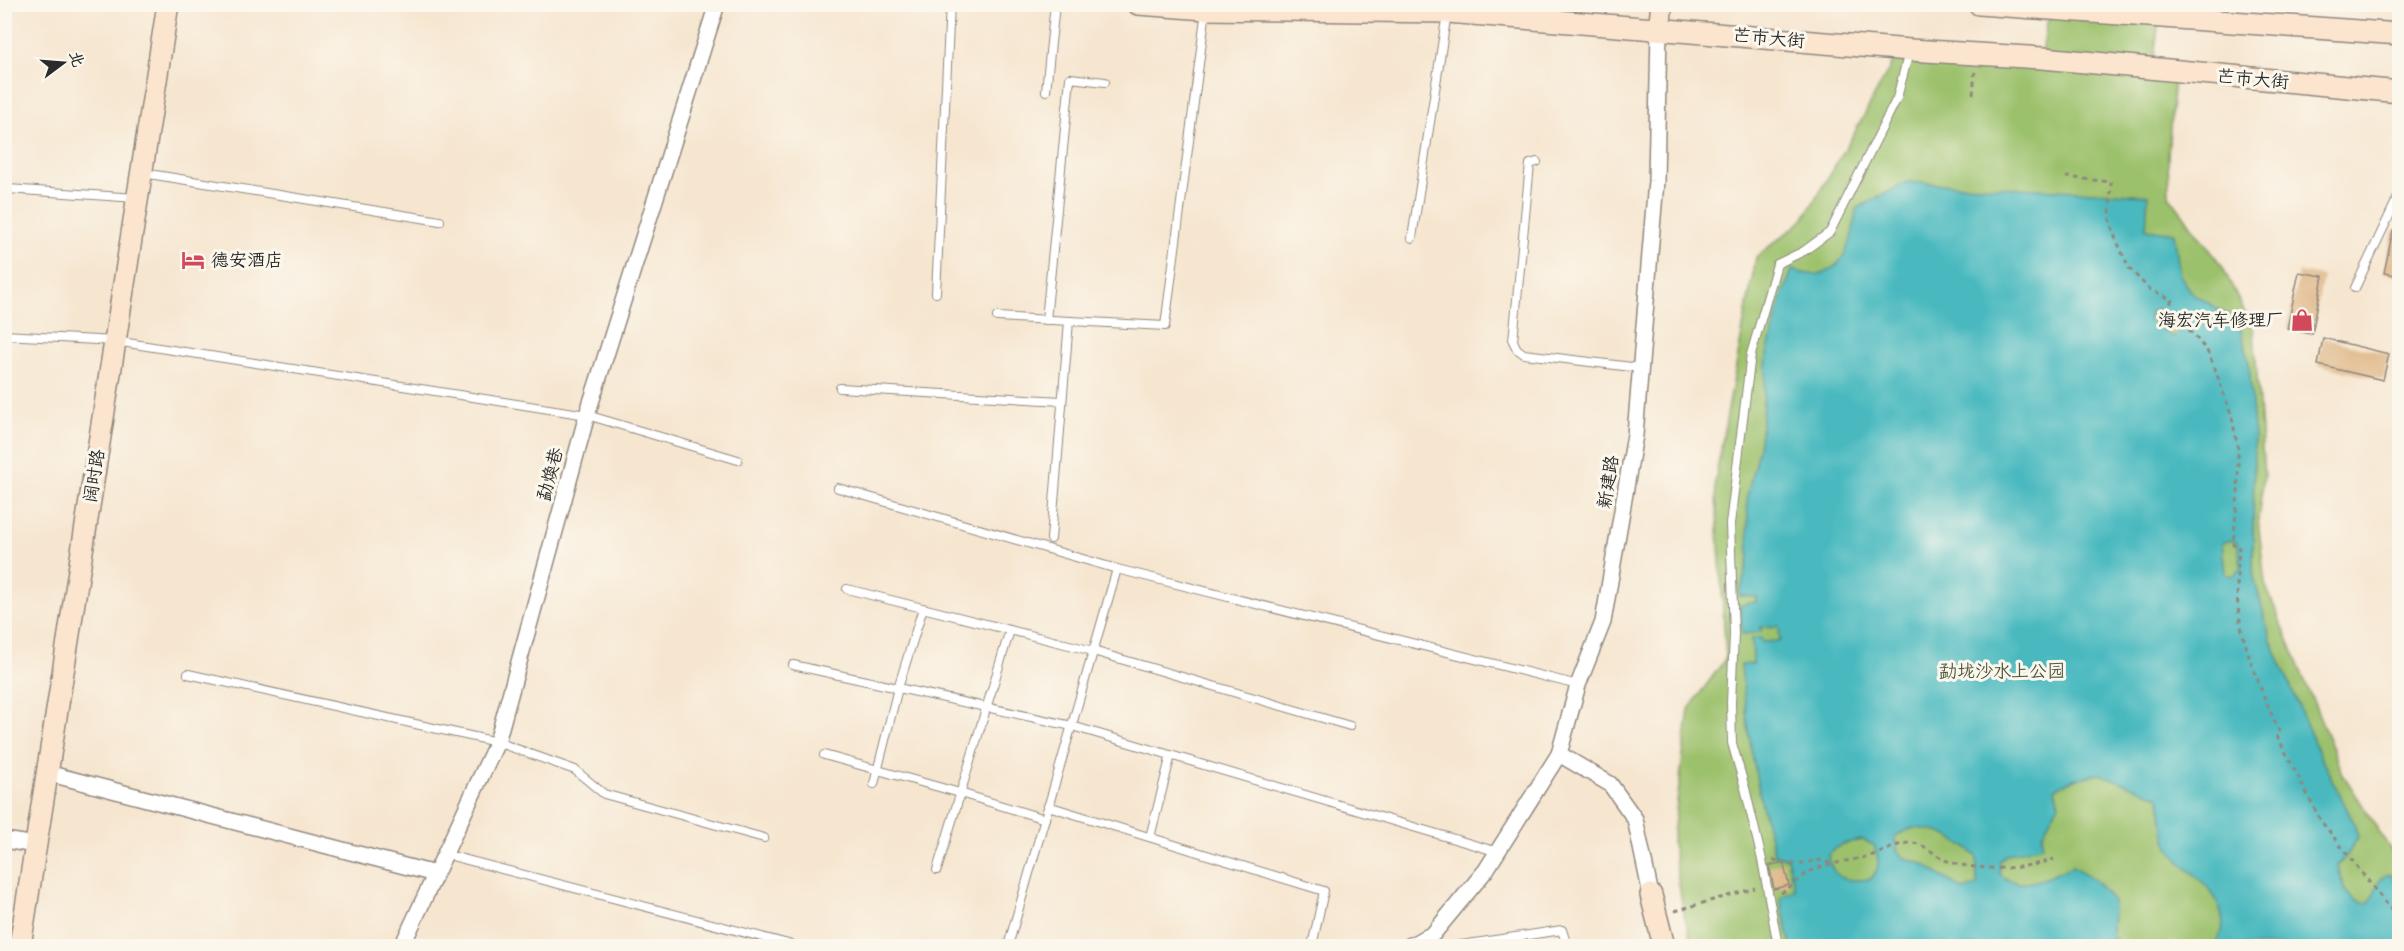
<svg xmlns="http://www.w3.org/2000/svg" width="2404" height="951" viewBox="0 0 2404 951" font-family="Sriracha,'LXGW WenKai TC',sans-serif">
	<style>
		.green { fill: #9cc16c; stroke: #64764c; stroke-width: 1.5 }
		.water { fill: #4ab9bf; stroke: #3a7275; stroke-width: 1.5; fill-rule: evenodd }
		.building { fill: #e0ba8d }
		.lines { fill: none; stroke-linecap: round; stroke-linejoin: round }
		.lane-casing { stroke: #90887e; stroke-width: 10 }
		.street-casing { stroke: #90887e; stroke-width: 18 }
		.secondary-casing { stroke: #90887e; stroke-width: 24 }
		.path { stroke: #90887e; stroke-width: 3; stroke-dasharray: 4.5 4.5; stroke-linecap: butt }
		.lane { stroke: #fff; stroke-width: 8 }
		.street { stroke: #fff; stroke-width: 15 }
		.secondary { stroke: #fbe5cf; stroke-width: 21 }
		.labels { text-anchor: middle; dominant-baseline: central; stroke-width: 6; stroke-linejoin: round; paint-order: stroke }
		.street-label { font-size: 18px; fill: #2b2b2b; stroke: #fbf7ec }
		.poi-label { font-size: 18px; fill: #2b2b2b; stroke: #fbf7ec; text-anchor: start }
		.park-label { font-size: 18px; fill: #4d583e; stroke: #fbf7ec }
	</style>
	<rect width="100%" height="100%" fill="#fbf7ec"/>
	<filter id="ink" filterUnits="userSpaceOnUse"><feTurbulence type="fractalNoise" baseFrequency=".0167" numOctaves="2"/><feDisplacementMap in="SourceGraphic" scale="12" xChannelSelector="R" yChannelSelector="G"/><feConvolveMatrix kernelMatrix="1 2 1 2 8 2 1 2 1" color-interpolation-filters="sRGB"/></filter>
	<filter id="wash" filterUnits="userSpaceOnUse"><feTurbulence type="fractalNoise" baseFrequency=".008" numOctaves="4" result="noise"/><feDisplacementMap in="SourceGraphic" scale="24" xChannelSelector="R" yChannelSelector="G"/><feGaussianBlur stdDeviation="1.35" result="paint"/><feColorMatrix in="noise" values="0 0 0 0 0 0 0 0 0 0 0 0 0 0 0 0 0 1.4 0 .05"/><feComposite in="paint" operator="in"/></filter>
	<g filter="url(#wash)">
		<rect width="100%" height="100%" fill="#f6e6d0"/>
		<polygon class="green" points="2050,5 2161,5 2152,73 2174,75 2168,155 2169,196 2222,266 2254,331 2264,476 2258,519 2265,584 2344,776 2399,863 2399,946 1693,946 1684,915 1672,842 1689,709 1726,658 1715,481 1756,257 1803,220 1855,132 1900,49 2040,65"/>
		<path class="water" d="M1907 182 2148 195 2146 229 2174 233 2180 275 2192 293 2239 322 2249 364 2254 429 2253 573 2270 638 2319 754 2354 823 2358 837 2348 854 2338 865C2342 886 2344 900 2368 904L2382 877 2390 874 2399 886V946H2213C2222 935 2225 928 2221 913 2212 878 2182 873 2168 845 2161 830 2165 811 2158 796L2100 774 2074 779 2055 789 2059 804 2042 834V846L2008 854 2000 860V874C2020 894 2051 876 2072 866L2094 879 2113 901 2112 934 2120 946H1791L1780 898 1795 889 1787 858 1775 856C1756 792 1747 731 1741 665L1753 664 1752 638H1761L1762 642 1780 641 1779 626 1761 627V632L1742 634 1740 605 1756 602V597L1739 596 1749 558 1747 496 1760 442 1767 354 1780 303 1792 270C1800 272 1811 276 1820 274 1848 267 1854 233 1856 209ZM2156 308 2180 321 2179 333 2173 337 2148 320 2151 311ZM2231 540 2237 542 2242 569 2232 576 2225 574 2222 543ZM1913 828C1941 829 1957 839 1977 857V886L1963 890 1923 864 1905 858 1898 852 1894 836ZM1863 840 1874 845C1879 860 1881 867 1871 879 1849 882 1832 881 1828 855 1835 845 1851 841 1863 840Z"/>
		<g id="blocks">
			<g class="building">
				<polygon points="2393,230 2400,231 2400,276 2384,273"/>
				<polygon points="2299,272 2323,276 2312,334 2287,329"/>
				<polygon points="2323,338 2389,354 2383,380 2318,365"/>
				<polygon points="1783,862 1789,885 1774,889 1769,866"/>
			</g>
		</g>
	</g>
	<g filter="url(#ink)">
		<use href="#blocks" fill-opacity="0" stroke="#90887e" stroke-width="1.5"/>
		<g class="lines">
			<g class="lane-casing">
				<g id="lane">
					<polyline points="1046,91 1055,4"/>
					<polyline points="1537,162 1530,164 1513,341 1517,349 1524,354 1640,368"/>
					<polyline points="143,173 440,221"/>
					<polyline points="4,191 8,189 136,198"/>
					<polyline points="1412,238 1447,13"/>
					<polyline points="2355,288 2400,193"/>
					<polyline points="936,293 950,4"/>
					<polyline points="997,317 1165,326 1206,10"/>
					<polyline points="1046,320 1070,78 1105,82"/>
					<polyline points="4,335 115,341 587,415 738,460"/>
					<polyline points="840,388 1062,401"/>
					<polyline points="838,488 1117,569 1578,685"/>
					<polyline points="1051,539 1069,321"/>
					<polyline points="847,589 1093,651 1350,726"/>
					<polyline points="793,665 1072,726 1498,852"/>
					<polyline points="188,674 497,742 575,770 604,794 764,838"/>
					<polyline points="824,755 960,793 1045,819"/>
					<polyline points="874,784 898,688 923,608"/>
					<polyline points="1048,806 1324,891 1312,946"/>
					<polyline points="1150,837 1171,755"/>
					<polyline points="444,854 796,946"/>
					<polyline points="937,870 1010,630"/>
					<polyline points="1008,946 1117,569"/>
					<polyline points="1455,946 1562,930 1567,946"/>
					<polyline points="1778,946 1762,860 1745,788 1732,743 1731,703 1734,634 1730,524 1751,354 1777,264 1804,251 1830,232 1897,98 1909,52"/>
				</g>
			</g>
			<g class="street-casing">
				<g id="street">
					<polyline points="47,773 435,874"/>
					<polyline points="4,840 36,845"/>
					<polyline points="1651,895 1635,819 1610,784 1559,754 1578,685 1603,622 1635,435 1656,181 1659,29"/>
					<polyline points="402,946 497,742 587,415 717,4"/>
					<polyline points="1409,946 1433,934 1486,870 1559,754"/>
				</g>
			</g>
			<g class="secondary-casing">
				<g id="secondary">
					<polyline points="1138,4 1206,9 1447,12 1910,50 2043,58 2400,92"/>
					<polyline points="1979,4 2400,34"/>
					<polyline points="1659,29 1662,4"/>
					<polyline points="1651,895 1664,946"/>
					<polyline points="20,946 168,4"/>
				</g>
			</g>
			<g class="path">
				<polyline points="1973,94 1975,72"/>
				<path d="M2066 177 2111 182 2110 220 2115 237 2129 268 2149 289 2172 300 2165 314 2193 334 2207 351 2214 366 2232 418 2238 449V492L2233 545H2239C2238 565 2236 586 2238 606 2242 647 2263 696 2280 733L2277 736 2321 821 2400 921"/>
				<polyline points="1773,860 1797,864 1822,860 1830,863"/>
				<path d="M1781 893C1792 888 1800 877 1811 871 1831 862 1852 861 1873 855 1887 851 1898 842 1913 843 1923 843 1935 855 1945 860 1975 872 2024 870 2054 859"/>
				<polyline points="1675,911 1755,888"/>
			</g>
			<use href="#lane" class="lane"/>
			<use href="#street" class="street"/>
			<use href="#secondary" class="secondary"/>
		</g>
	</g>
	<defs>
		<g id="hotel-bare" transform="scale(1.8)"><path d="M-6-4.5h1.5V1H6V5H4.5V3h-9V5H-6ZM-4 0a1.8 1.8 0 1 1 3.6 0ZM.5 0V-2.5h3Q6-2.5 6 0Z" fill="#d1495b" stroke="#fbf7ec" stroke-width="2.5" paint-order="stroke"/></g>
		<g id="shop-bare" transform="scale(1.8)"><path d="M-5-2.5h2.3a2.7 3.5 0 0 1 5.4 0H5L5.5 6h-11ZM-1.5-2.5h3a1.5 2.3 0 0 0-3 0Z" fill="#d1495b" stroke="#fbf7ec" stroke-width="2.5" paint-order="stroke"/></g>
	</defs>
	<g fill-rule="evenodd">
		<use href="#hotel-bare" x="193" y="260"/>
		<use href="#shop-bare" x="2302" y="320"/>
	</g>
	<g class="labels">
		<g class="street-label">
			<text transform="translate(1769 38) rotate(5)">芒市大街</text>
			<text transform="translate(2253 79) rotate(5)">芒市大街</text>
			<text transform="translate(550 474) rotate(-75)">勐焕巷</text>
			<text transform="translate(94 476) rotate(-81)">阔时路</text>
			<text transform="translate(1608 482) rotate(-81)">新建路</text>
		</g>
		<g class="poi-label">
			<text x="211" y="260">德安酒店</text>
			<text x="2284" y="320" text-anchor="end">海宏汽车修理厂</text>
		</g>
		<g class="park-label">
			<text x="2002" y="671">勐垅沙水上公园</text>
		</g>
	</g>
	<rect width="2404" height="951" fill="none" stroke="#fbf7ec" stroke-width="24"/>
	<g transform="translate(63 63) rotate(74)" stroke="#fbf7ec" stroke-width="4.5" paint-order="stroke">
	<path d="M0-4.5L10 22L0 15L-10 22Z" fill="#2b2b2b"/>
	<text y="-9" font-size="16" font-weight="bold" text-anchor="middle" fill="#2b2b2b">北</text>
	</g>
</svg>
